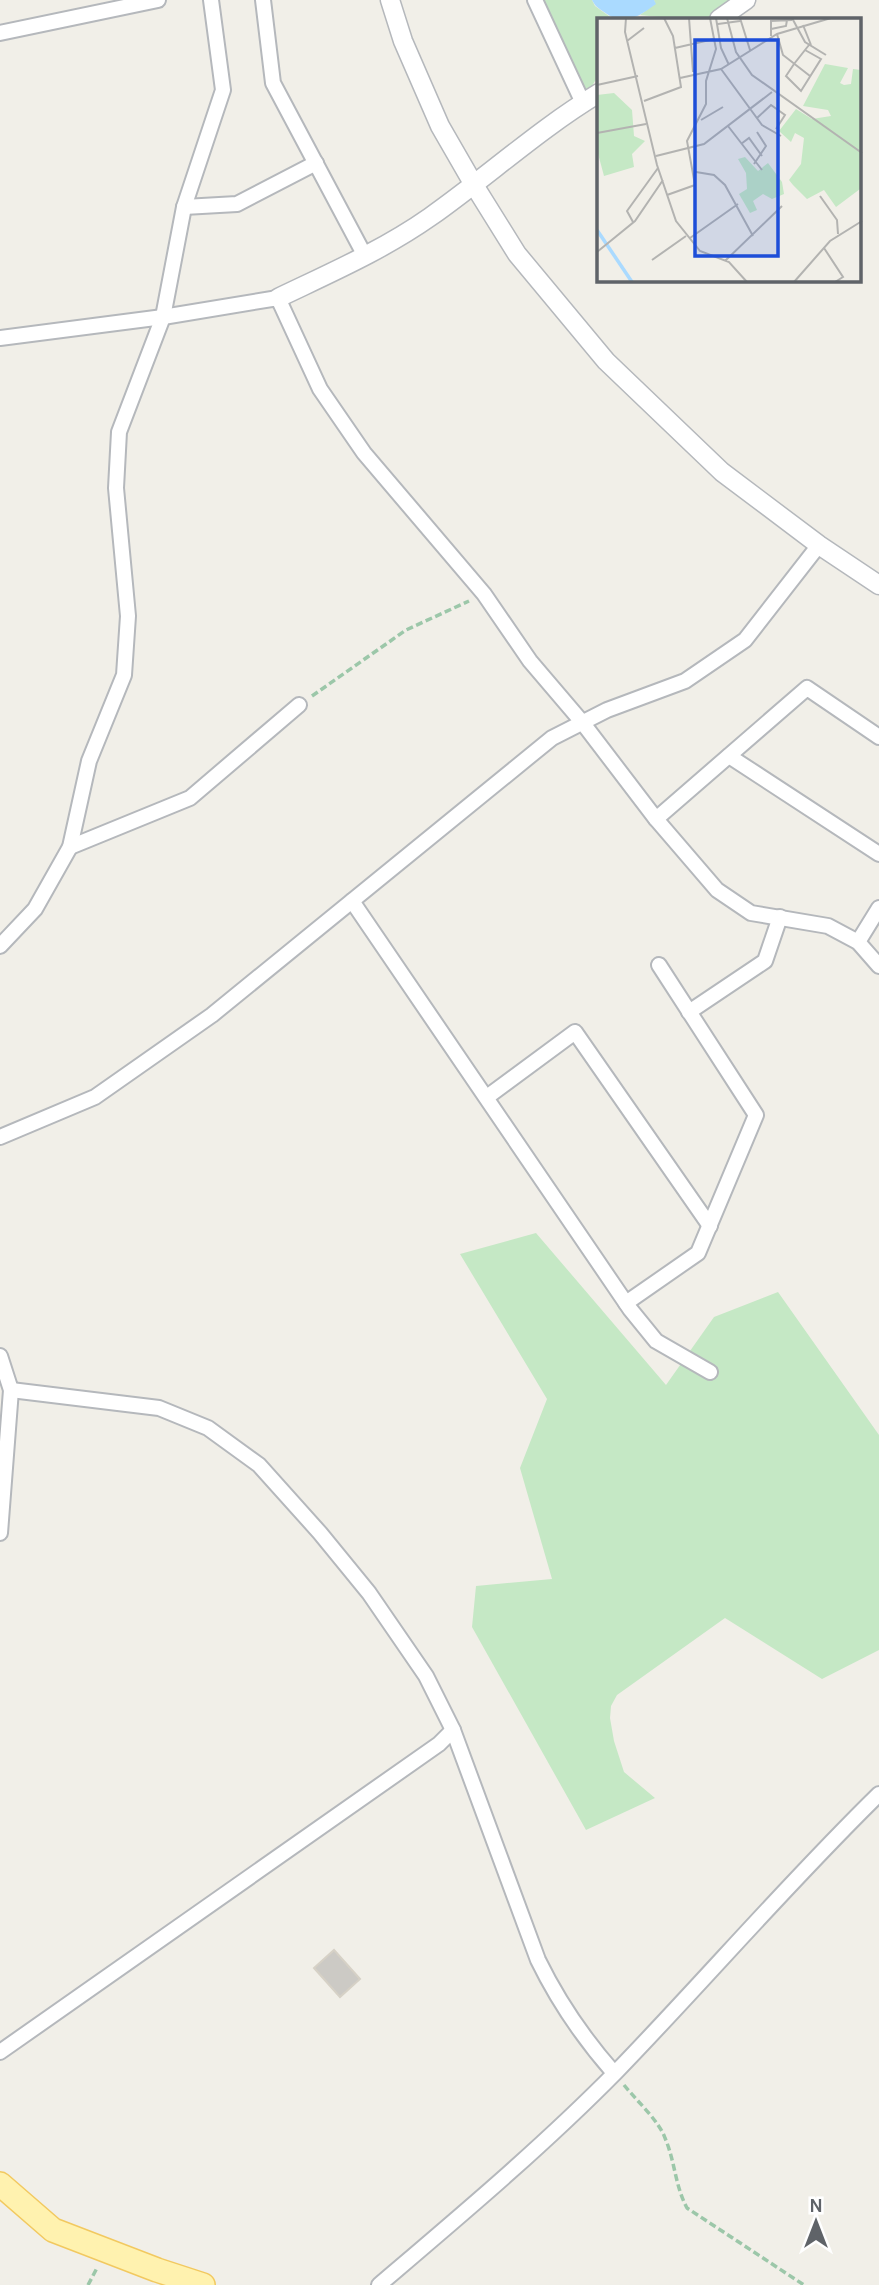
<svg xmlns="http://www.w3.org/2000/svg" width="879" height="2285" viewBox="0 0 879 2285" font-family="Karla,sans-serif">
	<style>
		.green { fill: #c5e8c5 }
		.water { fill: #aadaff }
		.building { fill: #cccac5; stroke: #d6d1c6; stroke-width: 2 }
		.lines { fill: none; stroke-linecap: round; stroke-linejoin: round }
		.minor-casing { stroke: #b5b8bc; stroke-width: 18 }
		.tertiary-casing { stroke: #b5b8bc; stroke-width: 21 }
		.primary-casing { stroke: #f2c960; stroke-width: 26 }
		.path { stroke: #9cc7a9; stroke-width: 3.5; stroke-dasharray: 7 3.5; stroke-linecap: butt }
		.minor { stroke: #fff; stroke-width: 14 }
		.tertiary { stroke: #fff; stroke-width: 18 }
		.primary { stroke: #fff2af; stroke-width: 23 }
		.inset-river { fill: none; stroke: #aadaff; stroke-width: 3.5 }
		.inset-road { fill: none; stroke: #b3b3b1; stroke-width: 2 }
		.view { fill: #1d4ed8; fill-opacity: 0.15; stroke: #1d4ed8; stroke-width: 3.5 }
		.inset-edge { fill: none; stroke: #5f6368; stroke-width: 3.5 }
	</style>
	<rect width="100%" height="100%" fill="#f1efe8"/>
	<g class="green">
		<polygon points="543,0 592,0 595,6 613,19 599,19 599,74 585,98"/>
		<polygon points="654,0 737,0 712,19 677,19 640,15 655,4"/>
		<polygon points="536,1233 666,1385 714,1317 778,1292 879,1435 879,1650 822,1679 725,1618 617,1695 611,1706 610,1718 614,1741 624,1772 655,1798 586,1830 472,1627 476,1586 552,1579 520,1468 547,1399 460,1254"/>
	</g>
	<path class="water" d="M592 0H654L656 4C638 17 624 27 604 12 598 8 595 6 592 0Z"/>
	<polygon class="building" points="334,1950 360,1979 340,1997 314,1968"/>
	<g class="lines">
		<g class="minor-casing">
			<g id="minor">
				<polyline points="263,0 273,83 365,256"/>
				<polyline points="535,0 583,103"/>
				<polyline points="0,33 158,0"/>
				<polyline points="184,207 237,204 316,163"/>
				<polyline points="0,338 163,317 278,298 320,389 364,453 484,594 530,661 582,722 656,819 717,890 751,913 828,926 858,942 879,966"/>
				<polyline points="729,756 879,854"/>
				<polyline points="656,819 807,688 879,737"/>
				<polyline points="70,847 190,798 299,705"/>
				<polyline points="352,901 630,1309 656,1341 710,1372"/>
				<polyline points="858,942 879,908"/>
				<polyline points="0,946 35,909 70,847 89,761 124,675 128,616 116,488 119,432 163,317 184,207 223,90 211,0"/>
				<polyline points="689,1012 765,961 780,917"/>
				<polyline points="487,1097 575,1032 710,1226"/>
				<polyline points="0,1137 95,1097 212,1015 552,738 607,710 685,681 745,640 819,545"/>
				<polyline points="626,1303 698,1253 756,1115 659,965"/>
				<polyline points="0,1356 11,1390 0,1533"/>
				<path d="M11 1390 159 1408 208 1428 259 1465 320 1533 369 1593 426 1676 453 1730 538 1960C558 2001 584 2039 614 2073"/>
				<polyline points="0,2052 439,1744 453,1730"/>
				<path d="M379 2285C460 2216 541 2148 616 2072 705 1980 788 1883 879 1794"/>
			</g>
		</g>
		<g class="tertiary-casing">
			<g id="tertiary">
				<polyline points="390,0 403,41 440,126 474,185 517,254 606,361 722,472 819,545 879,585"/>
				<polyline points="719,19 746,0"/>
				<path d="M278 298C330 273 383 250 430 217 487 177 539 129 599 93"/>
			</g>
		</g>
		<g class="primary-casing">
			<polyline id="primary" points="0,2184 53,2230 157,2270 203,2285"/>
		</g>
		<g class="path">
			<polyline points="312,696 406,630 469,601"/>
			<path d="M624 2085C636 2100 659 2121 665 2138 675 2161 675 2186 687 2208L804 2285"/>
			<polyline points="88,2285 97,2268"/>
		</g>
		<use href="#minor" class="minor"/>
		<use href="#tertiary" class="tertiary"/>
		<use href="#primary" class="primary"/>
	</g>
	<g transform="translate(597 18)">
		<rect width="264" height="264" fill="#f1efe8"/>
		<path d="M228 46 251 50 243 65 247 67 254 66 256 51 264 52V164L263 171 239 189 227 172 210 181 196 167 192 162 204 146 207 120 198 115 194 124 182 113 199 91 215 101 234 98 231 92 206 88ZM17 75 35 92 37 118 48 123 35 136 37 149 7 158 0 132V77ZM148 139 161 153 171 145 185 164 187 176 175 181 166 176 156 183 160 192 153 195 142 176 150 171 149 155 141 141Z" fill="#c5e8c5"/>
		<path class="inset-river" d="M0 212 35 264"/>
		<path class="inset-road" d="M29 0 28 14 60 147 79 203 103 233 132 244 150 264M92 0 96 54M119 0 124 30 132 47M130 0 139 34 155 57 265 135M143 0 153 32M195 0 208 24 229 37M121 6 143 3M206 7 214 27M174 11 189 8 190 2M180 16 186 37 213 58M174 18V3L195 2M30 23 47 10M78 30 117 21M208 32 224 41 204 73 189 58 197 46 208 32 212 27M124 51 165 107 184 118M83 60 124 51 180 16 234 0M0 67 41 58M47 83 84 69 76 18 67 0M160 100 174 87 188 97 179 111M104 102 126 89M131 108 165 152M0 115 49 106M144 126 152 120 165 138M59 138 107 126 175 74M157 146 169 128 160 114M99 154 117 157 128 167 156 218M70 177 98 167 90 123 109 86V63L119 31 113 0M223 178 240 202 241 216M36 204 30 193 61 150M93 220 141 186M227 230 246 259 238 264M0 234 38 203 66 162M55 242 89 218M128 243 185 188M197 264 233 223 265 203"/>
		<path class="view" d="M98 22H181V238H98Z"/>
		<rect width="264" height="264" class="inset-edge"/>
	</g>
	<g transform="translate(816 2222)" stroke="#ffffff" stroke-width="5" paint-order="stroke">
	<path d="M0-5L12 26L0 18L-12 26Z" fill="#5f6368"/>
	<text y="-10" font-size="19" font-weight="bold" text-anchor="middle" fill="#5f6368">N</text>
	</g>
</svg>
